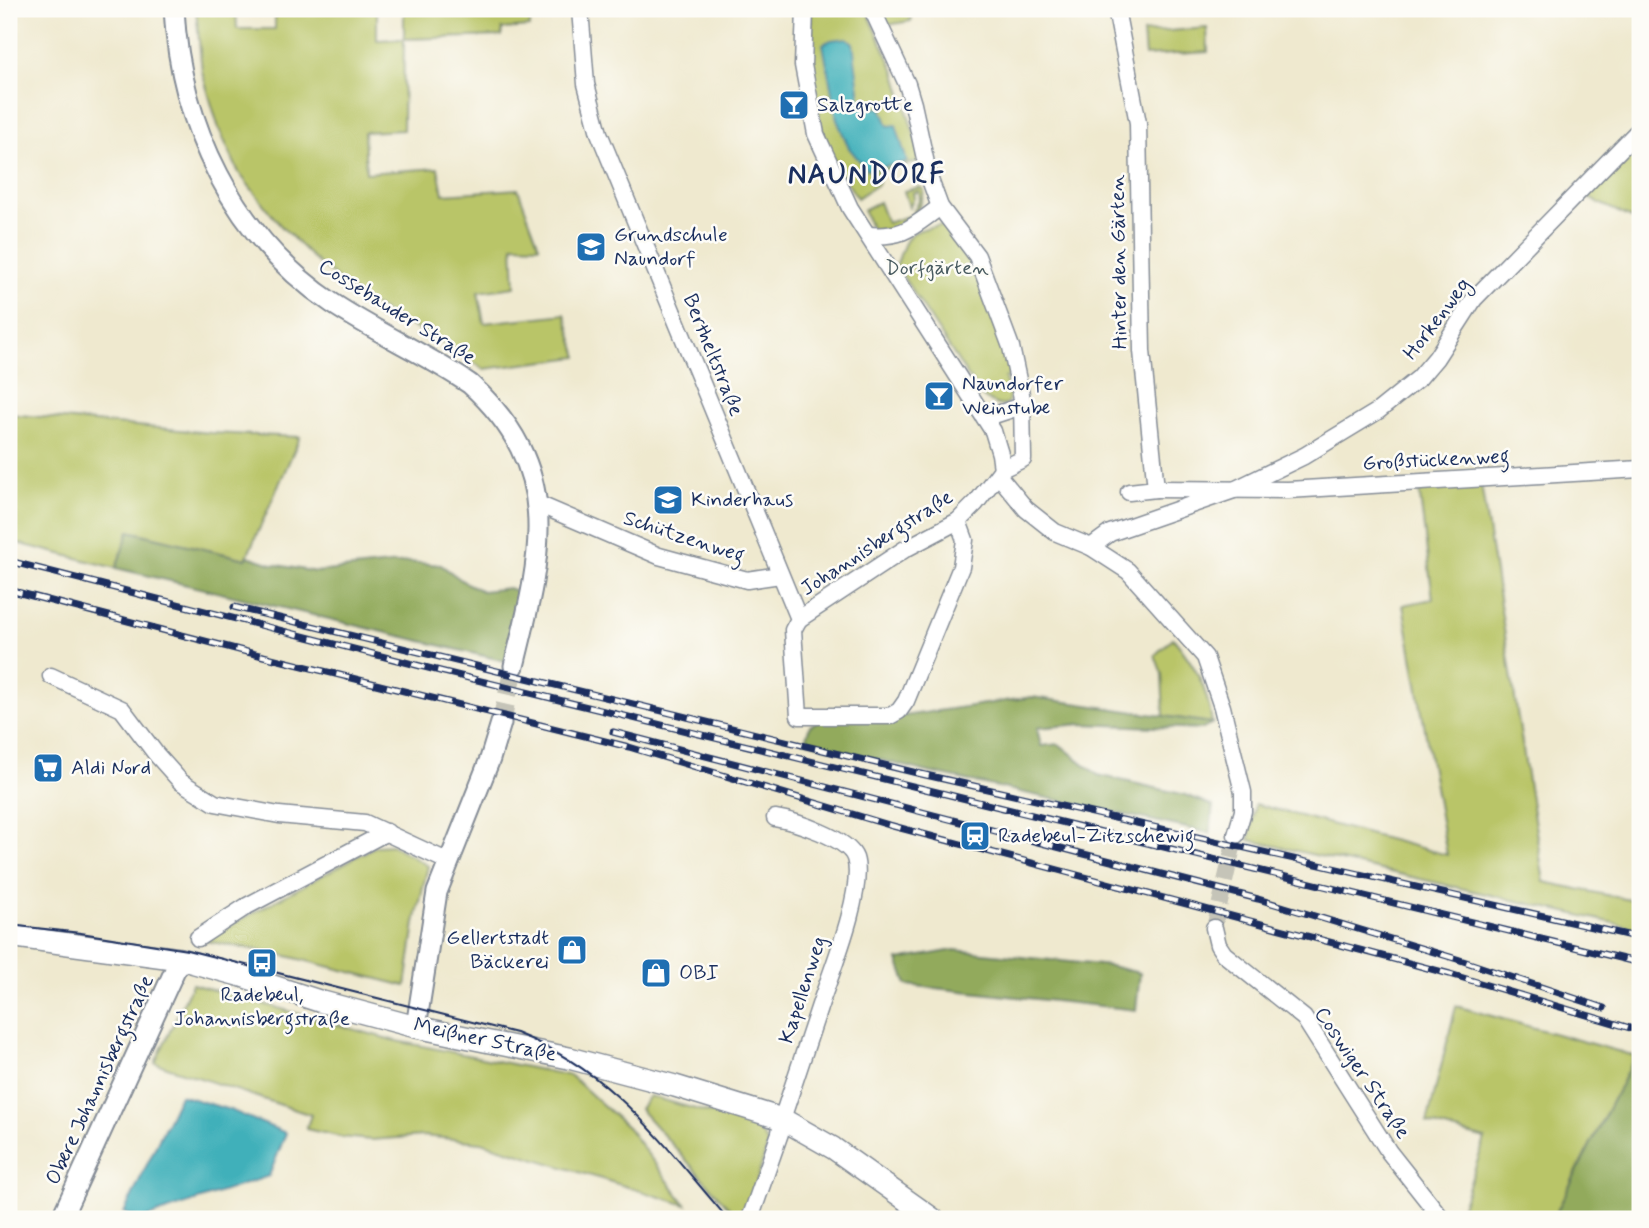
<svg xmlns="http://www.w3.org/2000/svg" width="1649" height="1228" viewBox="0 0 1649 1228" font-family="Mynerve,sans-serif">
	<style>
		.green { fill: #b9c567; stroke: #6a7a62; stroke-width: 2 }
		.forest { fill: #92aa5c; stroke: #566c5d; stroke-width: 2 }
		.water { fill: #40b0ba; stroke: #2e708c; stroke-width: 2 }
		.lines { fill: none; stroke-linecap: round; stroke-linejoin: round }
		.minor-tunnel { stroke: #c5c4b8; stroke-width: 16; stroke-dasharray: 16 8; stroke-linecap: butt }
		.tertiary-tunnel { stroke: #c5c4b8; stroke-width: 19; stroke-dasharray: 19 10; stroke-linecap: butt }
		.minor-casing { stroke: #858c96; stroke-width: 19 }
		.tertiary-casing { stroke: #858c96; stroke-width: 23 }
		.secondary-casing { stroke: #858c96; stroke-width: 24 }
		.minor { stroke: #fff; stroke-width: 16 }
		.tertiary { stroke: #fff; stroke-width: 19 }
		.secondary { stroke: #fff; stroke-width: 21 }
		.tram { stroke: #1b2f5e; stroke-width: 2 }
		.rail-casing { stroke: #1b2f5e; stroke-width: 7 }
		.rail { stroke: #fdfcf7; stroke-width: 4.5; stroke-dasharray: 13; stroke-linecap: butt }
		.labels { text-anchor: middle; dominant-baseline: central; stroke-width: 5; stroke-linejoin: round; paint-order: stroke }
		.poi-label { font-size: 21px; fill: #1b2f5e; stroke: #fdfcf7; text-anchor: start }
		.street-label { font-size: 21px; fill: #1b2f5e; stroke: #fdfcf7 }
		.park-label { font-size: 21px; fill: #4a5c61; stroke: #fdfcf7 }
		.district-label { font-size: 28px; font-weight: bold; letter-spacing: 2px; fill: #1b2f5e; stroke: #fdfcf7 }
	</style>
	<rect width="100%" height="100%" fill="#fdfcf7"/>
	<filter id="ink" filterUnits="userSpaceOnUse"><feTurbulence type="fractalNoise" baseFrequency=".0143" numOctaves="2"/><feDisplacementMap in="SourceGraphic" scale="14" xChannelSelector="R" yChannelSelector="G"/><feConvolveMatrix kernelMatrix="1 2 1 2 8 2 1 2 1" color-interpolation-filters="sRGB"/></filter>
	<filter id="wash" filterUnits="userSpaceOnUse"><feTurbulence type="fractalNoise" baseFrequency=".00686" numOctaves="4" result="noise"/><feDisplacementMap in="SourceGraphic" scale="28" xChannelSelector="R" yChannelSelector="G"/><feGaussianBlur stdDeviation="1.57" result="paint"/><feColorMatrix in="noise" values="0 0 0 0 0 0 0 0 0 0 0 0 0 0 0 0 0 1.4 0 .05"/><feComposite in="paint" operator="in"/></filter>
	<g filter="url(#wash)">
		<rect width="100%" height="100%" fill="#efe9cf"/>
		<g class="green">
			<polygon points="196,9 236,9 237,29 275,29 275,9 377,9 377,40 404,39 404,9 553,9 537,10 537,14 530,15 530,27 502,29 502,36 404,39 403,130 364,132 366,173 438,168 443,194 518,189 539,246 513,245 515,287 478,292 484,323 565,314 578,357 484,369 441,342 365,301 316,261 280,225 239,173 219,129 202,72"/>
			<path d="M811 9H866L896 74 922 161 877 172 879 183 857 198C848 183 835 167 829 151 811 106 812 56 811 9Z"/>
			<polygon points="879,9 909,9 911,21 888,25"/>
			<polygon points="1207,28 1208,52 1145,56 1143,33"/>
			<polygon points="1640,139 1640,222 1584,196"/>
			<path d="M920 187 924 190C922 206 915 217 904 228L872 230 863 210 879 202 887 223 912 215 920 198 919 191 913 193 914 198 909 207 904 191Z"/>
			<path d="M941 225 955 235 976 268 1013 375 1005 378C1006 383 1009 389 1009 395 1010 416 985 400 979 393L896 266C908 234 906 231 941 225Z"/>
			<polygon points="9,414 211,433 300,437 246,559 129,531 116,568 9,541"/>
			<polygon points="1481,484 1544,882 1640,902 1640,929 1249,840 1255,804 1447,855 1403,605 1433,599 1419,489"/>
			<path d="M1173 638C1196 666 1207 687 1212 723L1164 716 1162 674 1155 655Z"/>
			<polygon points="392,845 428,866 415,923 406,986 275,953 205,941 220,931 376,846"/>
			<polygon points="192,984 392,1040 571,1076 628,1128 686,1205 481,1142 423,1136 371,1140 341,1137 306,1129 311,1115 155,1063"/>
			<polygon points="1456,1006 1635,1056 1553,1219 1458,1218 1485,1139 1427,1123"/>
			<polygon points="649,1096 756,1126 768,1144 745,1219 739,1219 640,1109"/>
		</g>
		<g class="forest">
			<polygon points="129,531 246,559 248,556 272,564 316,572 408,562 441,565 464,582 482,591 509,588 526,595 509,662 116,568"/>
			<polygon points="1032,697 1212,723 1203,729 1082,724 1037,728 1041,746 1059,744 1098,775 1186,795 1213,806 1210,833 928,772 805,741 810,725 829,716 890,718"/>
			<polygon points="954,950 1110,966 1140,973 1136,1010 907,985 898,960"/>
			<polygon points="1635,1056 1640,1058 1640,1219 1553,1219"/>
		</g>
		<g class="water">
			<polygon points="847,38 853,43 861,107 881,108 888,126 896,125 907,162 867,170 849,148 837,120 823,44 831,40"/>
			<polygon points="180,1095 230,1110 286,1133 269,1176 142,1219 124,1213"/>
		</g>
	</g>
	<g filter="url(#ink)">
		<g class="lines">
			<polyline class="minor-tunnel" points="1214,928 1236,835"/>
			<polyline class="tertiary-tunnel" points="501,723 514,666"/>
			<g class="minor-casing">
				<g id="minor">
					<polyline points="580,9 586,84 599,133 799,619 793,630 799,716 890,716 899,711 906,701 961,567 965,540 958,521"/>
					<polyline points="805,9 803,65 816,134 850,208 993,431 1000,454 1002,469"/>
					<polyline points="872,9 907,84 913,104 929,177 940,207 977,256 1011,347 1022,399 1023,459 1002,469"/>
					<polyline points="1116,9 1138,123 1142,351 1156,489 1129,492"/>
					<path d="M868 235C904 238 912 227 940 207"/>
					<polyline points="985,418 1022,406"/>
					<polyline points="998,475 1026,509 1055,532 1091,547 1128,571 1205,657 1222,707 1243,792 1243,811 1236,835"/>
					<polyline points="1156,489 1288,490 1640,469"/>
					<polyline points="538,504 659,556 747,580 780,575"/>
					<polyline points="1091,547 1110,533 1234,490 1304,456 1378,411 1419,378 1436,358 1474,299 1640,129"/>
					<polyline points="799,619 905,549 958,521 976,503 1002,469"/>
					<polyline points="51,676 122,709 156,754 181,782 215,803 279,815 365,823 447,861"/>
					<polyline points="1214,928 1218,945 1224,954 1304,1018 1389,1152 1442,1219"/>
					<polyline points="198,938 247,906 387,832"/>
					<path d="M750 1219 780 1133 782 1119C795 1080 808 1041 821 1002 832 970 865 889 855 858 848 838 794 821 775 818"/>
				</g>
			</g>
			<g class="tertiary-casing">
				<g id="tertiary">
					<path d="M174 9C180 125 234 237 332 303 377 333 426 354 470 384 565 470 541 557 514 666"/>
					<polyline points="416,1027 437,892 490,759 501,723"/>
					<polyline points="61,1219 180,959"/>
				</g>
			</g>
			<g class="secondary-casing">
				<polyline id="secondary" points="9,936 180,959 242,976 319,1001 416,1027 569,1058 675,1086 782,1119 833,1148 933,1219"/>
			</g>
			<use href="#minor" class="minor"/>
			<use href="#tertiary" class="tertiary"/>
			<use href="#secondary" class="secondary"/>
			<path class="tram" d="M9 925 81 933 187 950 516 1033C613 1071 662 1143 728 1219"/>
			<g class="rail-casing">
				<g id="rail">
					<polyline points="9,561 440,671 1640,963"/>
					<polyline points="9,590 247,652 629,747 889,825 1450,974 1640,1031"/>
					<polyline points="234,607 917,773 1640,938"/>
					<polyline points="613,732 1258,899 1457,959 1604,1008"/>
				</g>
			</g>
			<use href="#rail" class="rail"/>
		</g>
	</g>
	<defs>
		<g id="bar-square" transform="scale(1.575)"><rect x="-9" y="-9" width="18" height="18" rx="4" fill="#1f6fb2" stroke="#fdfcf7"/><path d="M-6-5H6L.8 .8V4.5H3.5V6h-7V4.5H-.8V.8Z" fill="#fff"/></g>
		<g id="school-square" transform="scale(1.575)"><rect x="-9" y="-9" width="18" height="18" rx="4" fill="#1f6fb2" stroke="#fdfcf7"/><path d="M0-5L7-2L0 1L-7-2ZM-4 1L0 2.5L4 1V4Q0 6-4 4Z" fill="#fff"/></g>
		<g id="supermarket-square" transform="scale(1.575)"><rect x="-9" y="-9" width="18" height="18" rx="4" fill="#1f6fb2" stroke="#fdfcf7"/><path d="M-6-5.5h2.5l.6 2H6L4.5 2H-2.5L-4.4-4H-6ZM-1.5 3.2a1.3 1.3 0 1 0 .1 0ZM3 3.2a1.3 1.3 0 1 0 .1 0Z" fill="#fff"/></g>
		<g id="station-square" transform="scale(1.575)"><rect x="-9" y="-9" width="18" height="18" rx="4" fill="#1f6fb2" stroke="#fdfcf7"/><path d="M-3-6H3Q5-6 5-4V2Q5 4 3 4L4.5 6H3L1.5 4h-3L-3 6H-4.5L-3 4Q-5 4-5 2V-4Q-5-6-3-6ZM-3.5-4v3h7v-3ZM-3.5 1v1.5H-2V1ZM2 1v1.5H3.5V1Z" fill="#fff"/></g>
		<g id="shop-square" transform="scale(1.575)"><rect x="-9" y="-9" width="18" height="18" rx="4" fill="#1f6fb2" stroke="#fdfcf7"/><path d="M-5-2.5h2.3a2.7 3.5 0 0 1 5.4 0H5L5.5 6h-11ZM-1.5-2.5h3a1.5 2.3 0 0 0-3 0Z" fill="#fff"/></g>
		<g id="bus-square" transform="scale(1.575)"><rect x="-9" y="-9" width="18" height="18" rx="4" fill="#1f6fb2" stroke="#fdfcf7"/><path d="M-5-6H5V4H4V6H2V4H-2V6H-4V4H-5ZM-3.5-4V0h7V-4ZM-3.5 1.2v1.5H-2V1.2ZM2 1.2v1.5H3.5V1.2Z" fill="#fff"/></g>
	</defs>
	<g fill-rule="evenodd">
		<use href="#bar-square" x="794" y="105"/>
		<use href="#school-square" x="591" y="247"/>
		<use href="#bar-square" x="939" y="396"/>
		<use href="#school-square" x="668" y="500"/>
		<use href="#supermarket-square" x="48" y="768"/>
		<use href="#station-square" x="975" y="836"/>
		<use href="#shop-square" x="572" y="950"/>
		<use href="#bus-square" x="262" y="963"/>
		<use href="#shop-square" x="656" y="973"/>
	</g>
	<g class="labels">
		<g class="poi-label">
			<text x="817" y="105">Salzgrotte</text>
			<text x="614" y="235">Grundschule<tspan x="614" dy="24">Naundorf</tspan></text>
			<text x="962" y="384">Naundorfer<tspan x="962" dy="24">Weinstube</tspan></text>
			<text x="691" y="500">Kinderhaus</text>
			<text x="71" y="768">Aldi Nord</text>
			<text x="998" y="836">Radebeul-Zitzschewig</text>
			<text x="549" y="938" text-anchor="end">Gellertstadt<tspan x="549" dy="24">Bäckerei</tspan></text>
			<text x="679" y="973">OBI</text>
			<text x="262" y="995" text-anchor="middle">Radebeul,<tspan x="262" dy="24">Johannisbergstraße</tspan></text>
		</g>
		<g class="street-label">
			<text transform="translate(1119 262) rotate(-91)">Hinter den Gärten</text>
			<text transform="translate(397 312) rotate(32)">Cossebauder Straße</text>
			<text transform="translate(1437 319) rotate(-53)">Horkenweg</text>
			<text transform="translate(713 355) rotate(68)">Bertheltstraße</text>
			<text transform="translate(1436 460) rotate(-3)">Großstückenweg</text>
			<text transform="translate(684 537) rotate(18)">Schützenweg</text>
			<text transform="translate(877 543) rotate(-33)">Johannisbergstraße</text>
			<text transform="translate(803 990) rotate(-72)">Kapellenweg</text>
			<text transform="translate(485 1040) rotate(12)">Meißner Straße</text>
			<text transform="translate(1362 1073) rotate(56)">Coswiger Straße</text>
			<text transform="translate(100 1080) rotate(-65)">Obere Johannisbergstraße</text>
		</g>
		<g class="park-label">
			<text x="937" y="268">Dorfgärten</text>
		</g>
		<g class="district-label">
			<text x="867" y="175">NAUNDORF</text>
		</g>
	</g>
	<rect width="1649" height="1228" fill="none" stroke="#fdfcf7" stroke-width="35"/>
</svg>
